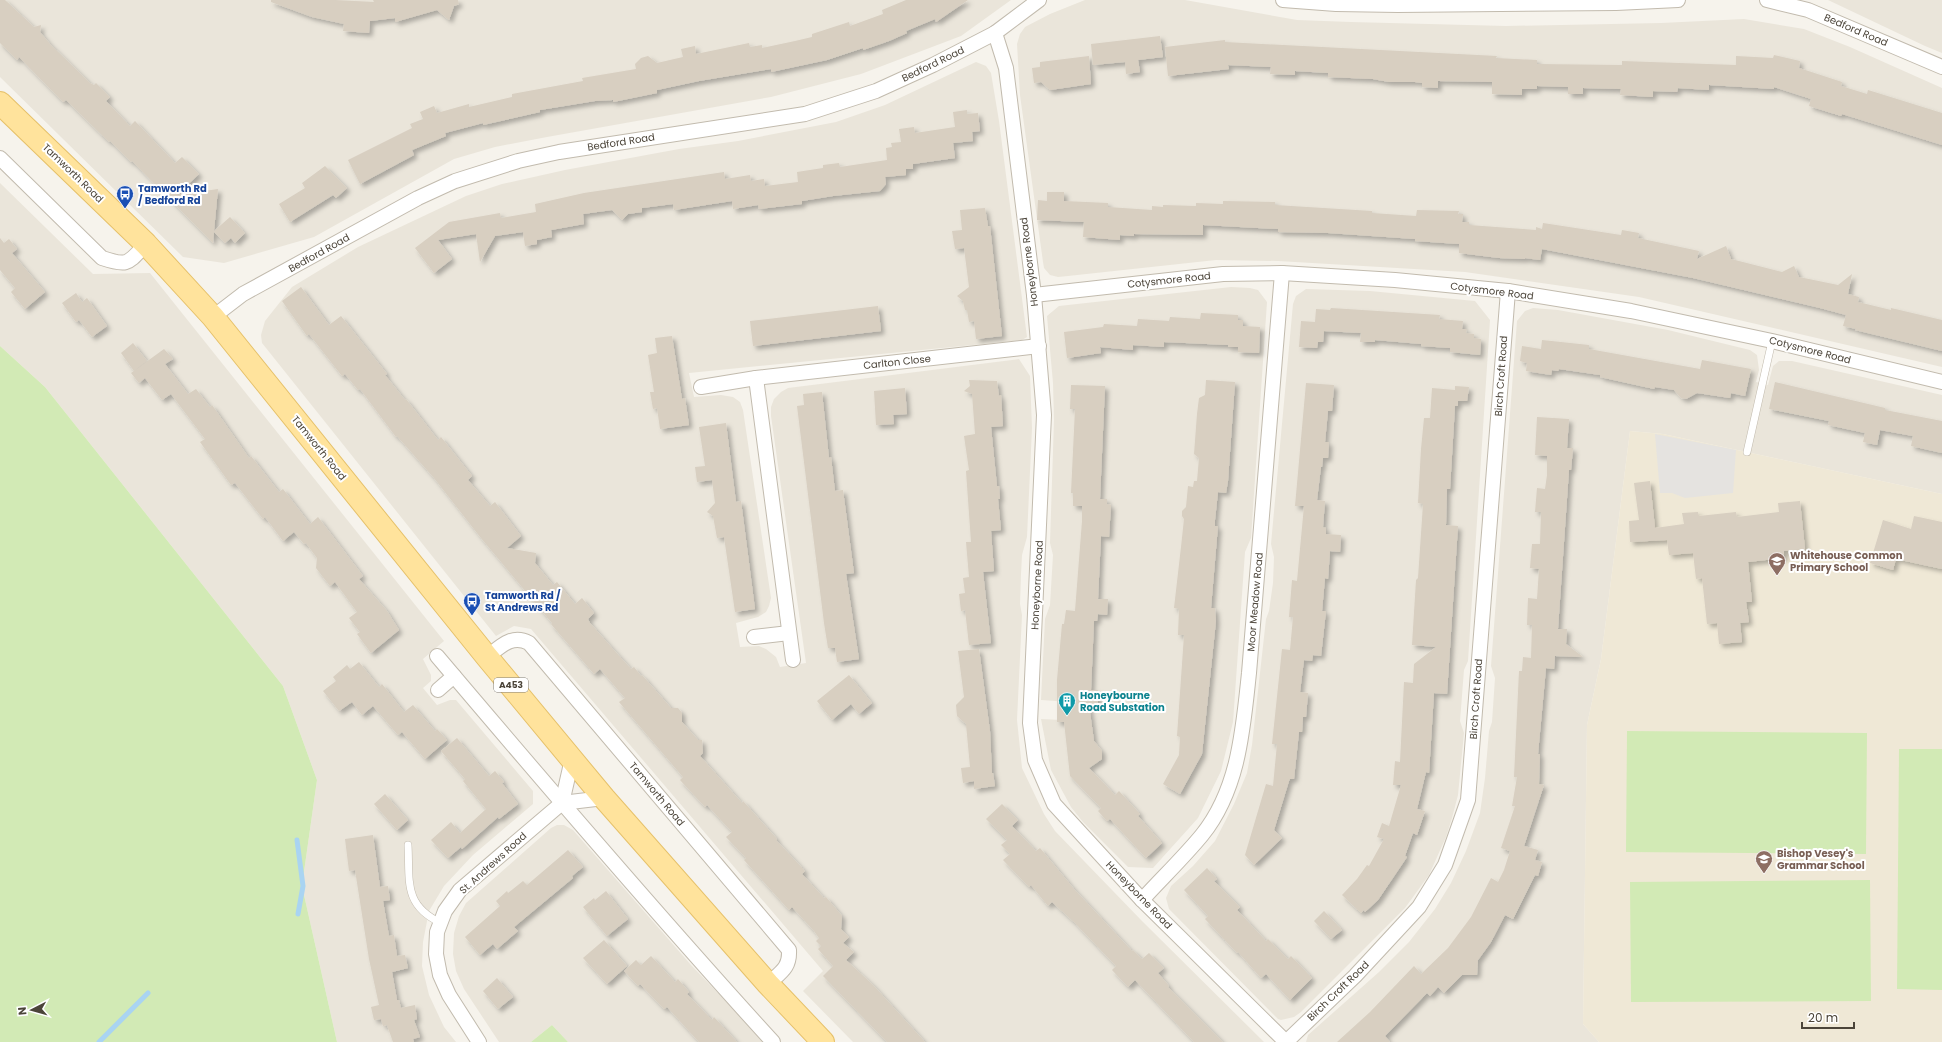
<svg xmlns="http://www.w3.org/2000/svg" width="1942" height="1042" viewBox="0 0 1942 1042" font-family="Poppins,sans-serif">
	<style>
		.residential { fill: #eae5da }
		.education { fill: #efe8d6 }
		.green { fill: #d2eab5 }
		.parking { fill: #e5e3e0 }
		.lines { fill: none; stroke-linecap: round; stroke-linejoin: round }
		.stream { stroke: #a9d4f2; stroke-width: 5 }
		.building { fill: #d8cfc1; filter: url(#shadow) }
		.service-casing { stroke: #c2bbae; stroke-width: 8 }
		.minor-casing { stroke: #c2bbae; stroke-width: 16 }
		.primary-casing { stroke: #e6c16a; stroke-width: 24 }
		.service { stroke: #fff; stroke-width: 7 }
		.minor { stroke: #fff; stroke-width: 14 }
		.primary { stroke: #ffe39c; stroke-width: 22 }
		.labels { text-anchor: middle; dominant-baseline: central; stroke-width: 4; stroke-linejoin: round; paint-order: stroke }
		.shield { fill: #fff; stroke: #817c74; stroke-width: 1 }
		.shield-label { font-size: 9px; font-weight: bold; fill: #4b4439 }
		.street-label { font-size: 10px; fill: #4b4439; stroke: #fff }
		.transit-label { font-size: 10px; font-weight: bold; fill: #164399; stroke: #fff; text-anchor: start }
		.education-label { font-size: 10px; font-weight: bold; fill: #785e54; stroke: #fff; text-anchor: start }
		.culture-label { font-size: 10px; font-weight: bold; fill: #0d838f; stroke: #fff; text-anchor: start }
	</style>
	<defs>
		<filter id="shadow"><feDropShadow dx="3.5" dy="3.5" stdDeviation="2" flood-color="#0004"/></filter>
	</defs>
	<rect width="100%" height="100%" fill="#f6f3ec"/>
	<g class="residential">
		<polygon points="0,0 1011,0 961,36 861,74 771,97 547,137 495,147 454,159 314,237 224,263 183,257 0,77"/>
		<polygon points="1085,0 1185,0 1297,20 1351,22 1506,26 1661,23 1744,19 1804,29 1850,47 1942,88 1942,367 1639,297 1465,272 1278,261 1216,260 1068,276 1058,277 1050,275 1044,268 1043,262 1020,95 1017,44 1020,34 1025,27 1050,14"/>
		<polygon points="1828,0 1942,0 1942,53 1925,46"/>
		<polygon points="976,62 986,66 991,73 999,121 1027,337 1022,340 1003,342 689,373 694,397 721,395 733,397 740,402 743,410 771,598 769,606 766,612 758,617 736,623 740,647 759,646 766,649 776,657 780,667 806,663 771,416 771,407 774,399 781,392 788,388 1019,359 1030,376 1032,428 1027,537 1022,555 1021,574 1020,604 1022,615 1017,720 1022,768 1044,814 1055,831 1142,921 1264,1042 853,1042 803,991 823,971 531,629 514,626 496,636 262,343 261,335 265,321 292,287 358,247 466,196 502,184 565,170 679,149 738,141 836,122 885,105"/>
		<polygon points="0,183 93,274 150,273 444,641 423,659 431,675 431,681 423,688 437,705 450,700 456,700 533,791 533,804 473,855 444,886 429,911 423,942 422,966 429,995 444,1027 456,1042 337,1042 302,886 317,780 283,686 45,387 0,346"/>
		<polygon points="1231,287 1250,288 1258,290 1267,302 1251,538 1245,552 1233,722 1221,771 1198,818 1153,868 1128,867 1083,822 1071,807 1051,770 1041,719 1083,721 1084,703 1041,700 1045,619 1050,605 1053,555 1050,543 1054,420 1053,383 1047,316 1059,306"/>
		<polygon points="1306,289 1370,291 1475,301 1490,320 1468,661 1464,670 1460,721 1464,733 1458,795 1452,818 1446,837 1429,875 1405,908 1301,1012 1294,1017 1281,1020 1278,1019 1169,909 1166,898 1171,886 1193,866 1215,841 1234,804 1247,773 1252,745 1266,619 1269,611 1273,583 1274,557 1271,544 1293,304 1296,296"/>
		<polygon points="1533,308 1558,310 1668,330 1750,350 1757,355 1759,370 1756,382 1768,385 1773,366 1779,361 1792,361 1942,395 1942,494 1663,434 1630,431 1601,659 1587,725 1583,1024 1599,1042 1306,1042 1308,1035 1379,972 1409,942 1435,909 1451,883 1466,851 1480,813 1485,778 1489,731 1492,722 1495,678 1491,666 1517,321 1525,311"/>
		<polygon points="557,825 564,825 573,830 691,965 765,1042 568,1042 552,1025 531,1042 499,1042 464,989 456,971 453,954 454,933 459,916 466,903 551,828"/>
	</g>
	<polygon class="education" points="1630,431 1663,434 1942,494 1942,1042 1599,1042 1583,1024 1587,725 1601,659"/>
	<g class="green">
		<polygon points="0,346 45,387 283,686 317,780 302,886 337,1042 0,1042"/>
		<polygon points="1627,731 1867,733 1866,854 1626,852"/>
		<polygon points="1899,749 1942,749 1942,990 1897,989"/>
		<polygon points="1870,880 1871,1001 1631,1002 1630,882"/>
		<polygon points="552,1025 568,1042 531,1042"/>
	</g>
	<polygon class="parking" points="1655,434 1736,450 1733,493 1685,498 1672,493 1660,493"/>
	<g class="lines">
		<g class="stream">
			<polyline points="297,840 303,886 298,914"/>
			<polyline points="99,1042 148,993"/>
		</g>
	</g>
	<g class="building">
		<polygon points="0,0 5,0 34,27 41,25 40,32 50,44 90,83 94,85 96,83 110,97 106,101 130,126 135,121 175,163 182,157 199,174 177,195 218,189 214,231 230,217 245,233 235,243 231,238 225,243 214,232 213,243 132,161 131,162 110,141 109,142 66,100 63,102 19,57 17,60 0,43"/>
		<polygon points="271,0 335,0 374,2 373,0 458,0 459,4 454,6 449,20 437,10 395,22 395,18 370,21 369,33 343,31 344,24 312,17 271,2"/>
		<polygon points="906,0 968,0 936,22 935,19 906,31 907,33 889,41 863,50 863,48 827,60 771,72 771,69 699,81 657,90 657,93 613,102 613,100 595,101 540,110 540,112 483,125 483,123 445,133 446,136 412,150 414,155 360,184 348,160 412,128 410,124 423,119 420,112 434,106 437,113 469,104 469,107 512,97 512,94 583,81 582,78 636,69 635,64 641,58 648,56 657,63 683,57 681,49 695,46 696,54 749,43 750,47 762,45 762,48 795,41 812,37 812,34 849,22 850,26 883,14 882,10"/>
		<polygon points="1160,36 1163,57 1138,60 1140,72 1126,74 1125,62 1093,65 1091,44"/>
		<polygon points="1225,40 1225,42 1497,56 1496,58 1537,60 1537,64 1622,65 1622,61 1736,65 1736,56 1773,58 1774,55 1800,61 1799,68 1842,82 1841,86 1867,94 1868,90 1942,113 1942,145 1842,114 1841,116 1809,106 1811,99 1774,87 1774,89 1709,85 1709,90 1678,88 1677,92 1653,91 1653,97 1620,95 1621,89 1583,88 1583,94 1568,94 1568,87 1537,86 1537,89 1522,89 1522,95 1492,94 1492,82 1438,81 1438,88 1422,87 1422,83 1415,82 1389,82 1373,79 1328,77 1328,73 1295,71 1295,75 1270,74 1271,67 1228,65 1229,69 1168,76 1165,47"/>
		<polygon points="1089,56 1091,84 1050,90 1041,82 1034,83 1032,68 1040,67 1040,62"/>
		<polygon points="967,110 967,114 978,113 980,131 972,132 973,141 953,143 955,158 913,164 913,169 906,169 906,175 885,177 886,184 880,191 833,196 802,201 802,204 759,209 758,205 733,209 732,201 674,210 673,204 642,208 642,212 628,214 622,220 612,210 583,214 584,224 551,230 552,237 537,240 537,244 525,246 523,232 495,236 480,262 476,234 438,240 452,259 434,273 415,248 449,222 500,213 501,218 536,212 535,204 584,193 724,172 725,179 750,175 751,181 764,179 765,186 798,182 797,172 823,168 823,165 839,163 840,167 887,160 886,148 892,147 891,143 901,142 899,129 914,127 915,133 955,127 953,112"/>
		<polygon points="325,166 347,188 336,198 333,195 290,222 279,204 305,188 302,183"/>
		<polygon points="1047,192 1064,192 1064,201 1108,203 1108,207 1152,210 1152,206 1163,207 1163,205 1196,206 1196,203 1223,204 1223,201 1275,202 1275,205 1372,211 1372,213 1416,216 1417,210 1459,211 1458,214 1463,214 1462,222 1469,222 1469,225 1536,230 1536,227 1542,229 1543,223 1621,235 1622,230 1639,233 1638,238 1699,251 1697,259 1726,246 1731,259 1782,272 1794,266 1799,277 1838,285 1852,274 1848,294 1859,297 1858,302 1891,310 1891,308 1942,320 1942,351 1855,330 1856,329 1843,326 1846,315 1820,308 1693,278 1542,249 1540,260 1525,258 1525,259 1499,258 1459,253 1459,244 1415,241 1415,239 1328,233 1278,232 1278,229 1203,225 1203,235 1134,234 1134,236 1120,235 1120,240 1083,237 1084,222 1037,220 1038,200 1047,201"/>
		<polygon points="985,208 988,226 990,226 1002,336 976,339 974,321 969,322 967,310 965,310 963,301 957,296 969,287 964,248 955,249 952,231 962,230 960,210"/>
		<polygon points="0,238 4,243 9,239 17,249 12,253 45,292 25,309 11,292 15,288 0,270"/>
		<polygon points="301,287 329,325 341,316 387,374 385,375 405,400 406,399 438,440 441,437 472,476 468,480 490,506 495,502 521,536 507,548 536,553 535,563 553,585 557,582 575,604 582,598 594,613 588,619 590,623 612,648 631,669 634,667 641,676 642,675 671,708 678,708 682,713 682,722 698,740 702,740 703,753 700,756 742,803 743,801 777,839 776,840 805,871 802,874 824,898 826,897 842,916 841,929 849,937 843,943 854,952 846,960 873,985 925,1042 887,1042 823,976 833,966 818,949 821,946 816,941 819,938 814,931 792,907 789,910 744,860 746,858 726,837 732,832 707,805 705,807 680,780 683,777 619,702 625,698 600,669 594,674 551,624 552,623 481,538 434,478 397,436 396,437 360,389 358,390 345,374 342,376 309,334 307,336 282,301"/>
		<polygon points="76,293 82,302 87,298 107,326 92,337 79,320 76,322 62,303"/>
		<polygon points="878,306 881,331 753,346 750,321"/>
		<polygon points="1331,308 1440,315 1439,319 1463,321 1462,329 1467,329 1466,333 1474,334 1474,338 1481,339 1480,355 1450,352 1450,348 1421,346 1421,344 1375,340 1375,342 1360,342 1361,333 1324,331 1323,342 1318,342 1317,348 1299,347 1301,321 1315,322 1316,309 1330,310"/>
		<polygon points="1201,313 1238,315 1238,320 1243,320 1243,326 1260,327 1259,353 1238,352 1238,347 1228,347 1228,345 1164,342 1164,347 1133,345 1133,350 1100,347 1101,353 1067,358 1064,332 1103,327 1104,324 1137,326 1138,319 1169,321 1170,317 1200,319"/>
		<polygon points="672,336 682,399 685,398 689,425 660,429 657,408 653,409 650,392 654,392 648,355 657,353 655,338"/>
		<polygon points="1542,340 1589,345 1589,349 1700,369 1702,360 1751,369 1745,396 1731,393 1730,398 1697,393 1686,399 1681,398 1674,390 1655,387 1654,389 1600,377 1600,375 1559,369 1558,371 1552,370 1551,375 1526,371 1527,363 1520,361 1522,346 1541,349"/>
		<polygon points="133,343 147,361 134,371 121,353"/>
		<polygon points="164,349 173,359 165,364 188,394 196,389 210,407 212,405 249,458 251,456 279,492 283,489 310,524 318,517 363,576 359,579 387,611 399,630 371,653 357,634 360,632 349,618 357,612 335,582 330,586 316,568 317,558 306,543 304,544 294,532 283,541 265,517 263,519 235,483 231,485 200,442 205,439 171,394 162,400 145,378 139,383 131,373"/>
		<polygon points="969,380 997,381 999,396 1001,395 1003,426 991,427 997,486 999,486 1000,499 998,499 1001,530 991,531 994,571 983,572 991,643 969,645 965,610 961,611 959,594 965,593 963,578 969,577 966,542 971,542 966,471 969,470 964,436 975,434 972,394 964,391 970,386"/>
		<polygon points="1206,380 1235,382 1228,481 1226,493 1218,492 1215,520 1215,526 1218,526 1211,608 1215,608 1216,621 1202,754 1180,794 1163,784 1179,755 1180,737 1177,736 1184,635 1178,635 1179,609 1174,608 1181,547 1184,519 1182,516 1182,511 1186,507 1188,486 1193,487 1194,481 1197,481 1199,458 1194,454 1197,414 1199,398 1205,395"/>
		<polygon points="1775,382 1885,408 1885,410 1942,421 1942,453 1911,446 1913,436 1880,430 1877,445 1863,442 1865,433 1828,425 1829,421 1769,409"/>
		<polygon points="1306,383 1334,385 1332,411 1328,411 1325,442 1329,442 1328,458 1323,458 1322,467 1321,467 1317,500 1325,501 1323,527 1326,528 1326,534 1341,535 1340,552 1330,551 1328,579 1325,578 1322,611 1326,611 1321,656 1313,655 1312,661 1304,660 1300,692 1308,693 1306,717 1303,717 1302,732 1299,732 1294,779 1290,779 1289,781 1274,830 1282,838 1254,865 1245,855 1266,784 1273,786 1277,744 1272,744 1282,649 1290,650 1293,617 1289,617 1292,580 1297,581 1304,506 1295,506"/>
		<polygon points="1071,385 1105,386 1100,499 1107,499 1107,504 1111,505 1109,537 1101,536 1098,599 1108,599 1107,615 1098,614 1097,621 1094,621 1091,690 1098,690 1098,705 1089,705 1094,741 1102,751 1102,759 1089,768 1115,795 1119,791 1140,814 1138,816 1162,843 1146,858 1110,819 1107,821 1098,811 1101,808 1070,776 1064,722 1057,722 1057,680 1062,624 1064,624 1066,610 1075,611 1082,521 1082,506 1073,506 1073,493 1071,493 1075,409 1070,409"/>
		<polygon points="1455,386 1469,387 1467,401 1458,401 1458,406 1455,406 1450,489 1447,489 1446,525 1458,526 1447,694 1434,693 1429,773 1426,772 1417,809 1425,811 1417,835 1413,833 1405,856 1407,857 1378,900 1365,912 1364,910 1361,913 1342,895 1357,879 1367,865 1369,866 1384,839 1377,837 1382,823 1389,826 1401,785 1393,785 1395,761 1400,762 1404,682 1413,683 1414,664 1436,647 1412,645 1416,580 1418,578 1423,504 1418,503 1421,449 1424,418 1430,418 1432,388 1455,390"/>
		<polygon points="905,388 907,414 893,415 894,424 876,425 874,391"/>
		<polygon points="822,392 829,458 831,457 835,491 843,490 854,573 846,574 859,659 837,662 835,648 828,648 824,623 797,406 804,405 803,394"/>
		<polygon points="1537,417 1569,419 1567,448 1573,448 1571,470 1569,470 1558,629 1567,629 1566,644 1583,657 1555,656 1554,669 1546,668 1538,754 1540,754 1539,784 1544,785 1524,846 1538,850 1535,860 1542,862 1538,876 1535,875 1513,919 1505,915 1491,942 1478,960 1477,975 1462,975 1444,993 1438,987 1430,996 1427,993 1385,1036 1390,1042 1337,1042 1370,1012 1414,966 1421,974 1448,948 1471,917 1491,878 1498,882 1504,870 1510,851 1501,848 1515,806 1512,806 1517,777 1514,777 1519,671 1522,671 1523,657 1531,658 1532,625 1527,625 1528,598 1537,599 1539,569 1530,568 1532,544 1540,544 1541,512 1535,512 1537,488 1545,489 1547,475 1547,456 1535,455"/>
		<polygon points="726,423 736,502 741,501 755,609 735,612 724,537 717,538 713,516 707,512 715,503 712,480 697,482 695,467 705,466 699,427"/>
		<polygon points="1650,481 1655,528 1684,524 1682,513 1698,512 1699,516 1736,512 1737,517 1779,512 1778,503 1800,501 1805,549 1784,551 1784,558 1748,562 1752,602 1746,602 1749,622 1740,623 1742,642 1719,644 1717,623 1707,624 1702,578 1696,579 1693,553 1669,555 1667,540 1630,542 1629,521 1639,520 1634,483"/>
		<polygon points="1914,516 1942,522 1942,569 1896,559 1893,570 1870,563 1883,520 1911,529"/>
		<polygon points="979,649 990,731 992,773 993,773 995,786 974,789 974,781 963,783 961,768 970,767 966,724 957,716 956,705 964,697 958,651"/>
		<polygon points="359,662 379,687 382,684 404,712 413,705 435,731 437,729 447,740 425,759 402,732 398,735 373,706 362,715 352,702 339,711 323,691 336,681 333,677 347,665 350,669"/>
		<polygon points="849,675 872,703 859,714 851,704 832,720 817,701"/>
		<polygon points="457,738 489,776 495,771 504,782 502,783 518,804 499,819 498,817 462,849 461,847 448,858 431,840 451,822 460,833 486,809 463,781 465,779 441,751"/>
		<polygon points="385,794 408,820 397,830 374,804"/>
		<polygon points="1002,804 1018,820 1012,826 1036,851 1040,848 1074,889 1132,951 1133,950 1142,959 1149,953 1164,968 1158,973 1169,986 1168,987 1223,1042 1194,1042 1135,980 1128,987 1112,970 1116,966 1074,922 1052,902 1048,906 1031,885 1029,887 1003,860 1010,854 1001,845 1007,840 986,819"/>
		<polygon points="373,835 380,887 388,886 390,900 383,901 389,936 394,935 397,956 405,955 408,968 392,972 397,1000 399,1000 401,1008 415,1005 417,1019 414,1020 420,1037 413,1039 414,1042 393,1042 387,1025 383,1026 381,1019 374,1020 371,1007 379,1005 369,959 355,870 349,871 345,839"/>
		<polygon points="568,850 583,867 572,876 573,878 514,927 518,931 497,949 493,944 480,955 465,937 500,906 496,901 507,891 508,893 523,881 527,885"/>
		<polygon points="1207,868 1217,879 1214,881 1240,907 1237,910 1266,941 1268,939 1288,959 1291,956 1312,978 1290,1000 1266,974 1261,978 1238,952 1237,953 1205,919 1208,916 1184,890"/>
		<polygon points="606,891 628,919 607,936 583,907 594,898 595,900"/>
		<polygon points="1324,911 1342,930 1331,939 1314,921"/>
		<polygon points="604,940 627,966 607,984 583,958"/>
		<polygon points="651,956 675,982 678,979 689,992 687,994 712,1020 714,1017 737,1042 699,1042 667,1007 664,1009 640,984 638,986 624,971 636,960 641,965"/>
		<polygon points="497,978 513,997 498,1009 483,991"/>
	</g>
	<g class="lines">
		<g class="service-casing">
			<g id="service">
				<polyline points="1747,452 1772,341"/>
				<path d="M408 845C410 881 403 905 441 923"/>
			</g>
		</g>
		<g class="minor-casing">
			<g id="minor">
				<polyline points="1283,0 1336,4 1398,5 1616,3 1678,0"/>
				<polyline points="1767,0 1808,10 1942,67"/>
				<polyline points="995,33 1006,68 1034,295 1044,415 1030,723 1035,760 1054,804 1142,900 1286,1042"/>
				<path d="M0 158 102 258C129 267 128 263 146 244"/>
				<polyline points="1034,295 1223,274 1282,273 1395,280 1508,291 1631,311 1772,341 1942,382"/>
				<polyline points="213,317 243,294 418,198 455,181 518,161 559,152 805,114 876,91 933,65 995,33 1039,0"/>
				<polyline points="756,378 793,660"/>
				<polyline points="701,387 756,378 1039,346"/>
				<polyline points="754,637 789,633"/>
				<path d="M437 656C547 786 658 916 773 1042"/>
				<path d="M487 657C501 646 512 634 529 643L789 950C790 968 781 972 768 984"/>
				<polyline points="438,690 454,676"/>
				<polyline points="562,803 572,759"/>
				<path d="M1142 900C1162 878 1184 857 1202 835 1239 789 1243 729 1249 673L1282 273"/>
				<polyline points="479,1042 449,995 440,975 436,954 437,932 445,911 460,890 562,803 604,798"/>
				<polyline points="1286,1042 1355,976 1419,907 1445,865 1468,800 1508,291"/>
			</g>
		</g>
		<g class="primary-casing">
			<polyline id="primary" points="0,103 146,244 213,317 487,657 604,798 768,984 823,1042"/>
		</g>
		<use href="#service" class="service"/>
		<use href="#minor" class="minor"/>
		<use href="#primary" class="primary"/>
	</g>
	<defs>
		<g id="bus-pin" transform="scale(0.9)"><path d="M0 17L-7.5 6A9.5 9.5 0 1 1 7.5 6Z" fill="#1a4fb4" stroke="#fff"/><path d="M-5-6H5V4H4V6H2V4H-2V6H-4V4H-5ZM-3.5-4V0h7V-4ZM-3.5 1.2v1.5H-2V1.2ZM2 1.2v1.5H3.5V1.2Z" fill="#fff"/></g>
		<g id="school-pin" transform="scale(0.9)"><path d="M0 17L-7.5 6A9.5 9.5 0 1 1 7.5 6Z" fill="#8d6e63" stroke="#fff"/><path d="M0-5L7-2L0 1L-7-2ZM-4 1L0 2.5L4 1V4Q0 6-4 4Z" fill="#fff"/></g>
		<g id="building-pin" transform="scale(0.9)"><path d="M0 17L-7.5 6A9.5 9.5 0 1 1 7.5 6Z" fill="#0f9aa8" stroke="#fff"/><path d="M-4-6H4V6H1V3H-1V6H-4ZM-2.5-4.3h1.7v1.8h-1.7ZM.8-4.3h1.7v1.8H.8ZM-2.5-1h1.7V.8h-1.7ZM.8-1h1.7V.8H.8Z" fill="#fff"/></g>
	</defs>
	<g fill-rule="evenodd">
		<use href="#bus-pin" x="125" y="194"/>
		<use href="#school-pin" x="1777" y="561"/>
		<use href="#bus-pin" x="472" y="601"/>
		<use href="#building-pin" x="1067" y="701"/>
		<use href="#school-pin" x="1764" y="859"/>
	</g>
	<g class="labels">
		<rect class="shield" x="494" y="678" width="34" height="14" rx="3"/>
		<g class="shield-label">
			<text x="511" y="685">A453</text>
		</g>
		<g class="street-label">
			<text transform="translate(1856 30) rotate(23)">Bedford Road</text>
			<text transform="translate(933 64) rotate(-26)">Bedford Road</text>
			<text transform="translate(621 142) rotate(-9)">Bedford Road</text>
			<text transform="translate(73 173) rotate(44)">Tamworth Road</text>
			<text transform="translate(319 253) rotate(-29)">Bedford Road</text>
			<text transform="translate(1029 262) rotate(-97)">Honeyborne Road</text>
			<text transform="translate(1169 280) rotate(-6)">Cotysmore Road</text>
			<text transform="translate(1492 291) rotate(7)">Cotysmore Road</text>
			<text transform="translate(1810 350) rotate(14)">Cotysmore Road</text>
			<text transform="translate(897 362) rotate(-6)">Carlton Close</text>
			<text transform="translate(1501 376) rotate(-86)">Birch Croft Road</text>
			<text transform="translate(319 448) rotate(51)">Tamworth Road</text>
			<text transform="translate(1037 585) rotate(-87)">Honeyborne Road</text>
			<text transform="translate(1255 602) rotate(-85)">Moor Meadow Road</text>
			<text transform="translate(1476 699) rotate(-86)">Birch Croft Road</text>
			<text transform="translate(657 794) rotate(50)">Tamworth Road</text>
			<text transform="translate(493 863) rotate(-42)">St. Andrews Road</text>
			<text transform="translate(1139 895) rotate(46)">Honeyborne Road</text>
			<text transform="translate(1338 991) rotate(-44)">Birch Croft Road</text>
		</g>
		<g class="transit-label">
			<text x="138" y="188">Tamworth Rd<tspan x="138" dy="12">/ Bedford Rd</tspan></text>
			<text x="485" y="595">Tamworth Rd /<tspan x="485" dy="12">St Andrews Rd</tspan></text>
		</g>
		<g class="education-label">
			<text x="1790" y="555">Whitehouse Common<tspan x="1790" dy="12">Primary School</tspan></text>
			<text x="1777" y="853">Bishop Vesey's<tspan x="1777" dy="12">Grammar School</tspan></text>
		</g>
		<g class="culture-label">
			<text x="1080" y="695">Honeybourne<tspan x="1080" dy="12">Road Substation</tspan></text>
		</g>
	</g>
	<g transform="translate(32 1010) rotate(264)" stroke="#ffffff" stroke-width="3" paint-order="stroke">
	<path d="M0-3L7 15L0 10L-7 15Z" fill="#4b4439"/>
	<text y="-6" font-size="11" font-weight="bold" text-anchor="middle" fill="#4b4439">N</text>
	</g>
	<path d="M1802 1022v6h52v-6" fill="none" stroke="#4b4439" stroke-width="2"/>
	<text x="1808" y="1022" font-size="12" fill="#4b4439" stroke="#ffffff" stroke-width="3" paint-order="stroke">20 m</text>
</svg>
